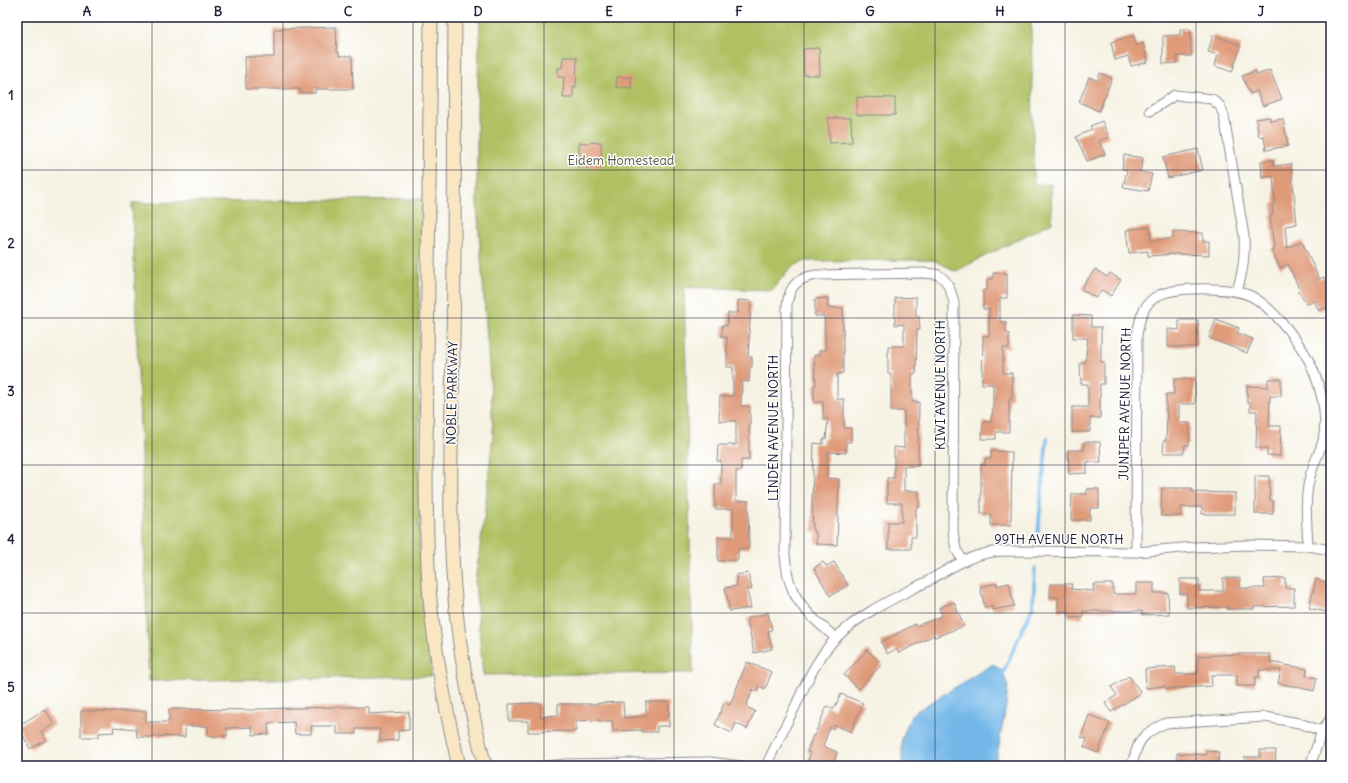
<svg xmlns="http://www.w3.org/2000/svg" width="1348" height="783" viewBox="0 0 1348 783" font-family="Delius,sans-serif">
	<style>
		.green { fill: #b0c164; stroke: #697250 }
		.water { fill: #72b7e8; stroke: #4a6c92 }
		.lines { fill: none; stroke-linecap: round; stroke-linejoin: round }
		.stream { stroke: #72b7e8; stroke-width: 3.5 }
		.building { fill: #df9a78 }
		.street-casing { stroke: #8c8a8f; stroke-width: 11 }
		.secondary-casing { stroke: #8c8a8f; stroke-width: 15 }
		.street { stroke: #fff; stroke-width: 9 }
		.secondary { stroke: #f9e7c3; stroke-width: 13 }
		.grid { fill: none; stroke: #22223b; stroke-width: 1; stroke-opacity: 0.55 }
		.labels { text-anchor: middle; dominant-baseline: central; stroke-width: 3; stroke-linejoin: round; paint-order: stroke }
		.park-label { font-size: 13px; fill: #545a49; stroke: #fff }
		.street-label { font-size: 13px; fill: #22223b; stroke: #fff }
		.neatline { fill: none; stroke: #22223b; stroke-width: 1.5 }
		.grid-label { font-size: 13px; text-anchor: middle; font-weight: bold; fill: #22223b }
	</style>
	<rect width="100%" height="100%" fill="#fff"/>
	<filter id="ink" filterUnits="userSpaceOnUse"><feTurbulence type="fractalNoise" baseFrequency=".025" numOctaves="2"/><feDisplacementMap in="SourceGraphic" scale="8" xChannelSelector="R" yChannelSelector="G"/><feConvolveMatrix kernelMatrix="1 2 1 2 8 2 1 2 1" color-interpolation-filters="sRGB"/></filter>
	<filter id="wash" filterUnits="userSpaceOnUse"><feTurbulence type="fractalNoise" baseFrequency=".012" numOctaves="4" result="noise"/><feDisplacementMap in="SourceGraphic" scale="16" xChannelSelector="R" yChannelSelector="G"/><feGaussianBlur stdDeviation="0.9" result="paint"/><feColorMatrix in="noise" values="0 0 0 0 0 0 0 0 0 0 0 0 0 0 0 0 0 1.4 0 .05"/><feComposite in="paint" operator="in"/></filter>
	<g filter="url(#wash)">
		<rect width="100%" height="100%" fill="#f6f2e3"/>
		<g class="green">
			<polygon points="480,17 1031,17 1034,184 1051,184 1052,222 956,271 933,260 806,261 791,267 772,290 684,287 693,673 483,675 475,582 485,512 493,434 491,392 477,204 477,110"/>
			<polygon points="422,199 419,288 419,546 423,609 432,676 149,681 132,203"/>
		</g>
		<polygon class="water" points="993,664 1003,672 1008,686 1006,706 995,766 904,766 902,761 902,738 912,714"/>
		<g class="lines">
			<g class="stream">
				<polyline points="1038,532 1047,438"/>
				<polyline points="1002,675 1033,606 1035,568"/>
			</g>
		</g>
		<g id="blocks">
			<g class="building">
				<polygon points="336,27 337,52 339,52 339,56 352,56 353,89 315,89 315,93 300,93 300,89 246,89 245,57 274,57 274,29"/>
				<polygon points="1180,29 1190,29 1191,56 1177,56 1177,63 1163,64 1163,36 1180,35"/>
				<polygon points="1213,35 1241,45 1232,72 1215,66 1218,55 1208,52"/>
				<polygon points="1134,36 1136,46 1143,43 1148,62 1131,66 1128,56 1115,60 1111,42"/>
				<polygon points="819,48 820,75 804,75 803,49"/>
				<polygon points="563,57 577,57 576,88 573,87 573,98 563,98 564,77 558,77 558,68 562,68"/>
				<polygon points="1270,70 1282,99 1263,106 1257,91 1250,94 1242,76 1256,71 1257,75"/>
				<polygon points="1100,73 1112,78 1099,111 1079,102 1089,77 1098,81"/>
				<polygon points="617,77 631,77 631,88 616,87"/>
				<polygon points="857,97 895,98 895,115 857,115"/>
				<polygon points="1270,117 1270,121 1283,119 1288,146 1266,150 1264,136 1259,137 1256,119"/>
				<polygon points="828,118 851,118 852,142 830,143"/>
				<polygon points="1102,121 1109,137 1099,141 1105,154 1087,161 1076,137 1092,129 1090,126"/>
				<polygon points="601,142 602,167 579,167 579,143"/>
				<polygon points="1198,149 1203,170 1168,178 1163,157"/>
				<polygon points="1124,155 1143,158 1140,172 1152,174 1148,191 1123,187 1127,170 1122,169"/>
				<polygon points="1273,160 1274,166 1291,164 1297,224 1285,226 1287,248 1302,241 1319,279 1324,277 1331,291 1331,305 1319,311 1314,301 1306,304 1298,290 1299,289 1288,264 1280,268 1271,250 1274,248 1270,215 1273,215 1272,204 1275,203 1273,176 1262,178 1261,161"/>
				<polygon points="1150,227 1151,241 1173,238 1173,232 1203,233 1203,241 1209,241 1209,255 1176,254 1148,256 1148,251 1129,253 1126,230"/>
				<polygon points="1095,269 1107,277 1110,273 1121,280 1111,296 1102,290 1096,298 1081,289"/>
				<polygon points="993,273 1007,273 1007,298 1000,298 1000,322 1006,322 1006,333 1009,333 1009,348 1003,348 1003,373 1012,373 1012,399 1009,399 1009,432 996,432 996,439 982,439 983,422 991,422 993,408 993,384 982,384 983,336 989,336 989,309 983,309 983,290 987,290 987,279 993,279"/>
				<polygon points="916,297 916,316 919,316 920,330 917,330 916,374 912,374 912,402 919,402 918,466 904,466 904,491 919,491 919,508 916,508 916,537 911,537 911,549 888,549 888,522 902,522 902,503 887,503 887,478 894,478 894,447 904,448 904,411 891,411 891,374 888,374 888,346 904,346 904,324 895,325 895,298"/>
				<polygon points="828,298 828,308 843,308 843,373 837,374 837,399 844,399 844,428 851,428 851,442 846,442 846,453 827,452 827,478 839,479 837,545 816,544 816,532 813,532 812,504 814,443 823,444 823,439 826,439 828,419 823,419 823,402 814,402 814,385 816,385 814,355 820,355 820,350 826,350 824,316 815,316 815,299"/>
				<polygon points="738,300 751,301 748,357 752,357 752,367 750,367 749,382 742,381 741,406 750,406 750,425 749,425 749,460 741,460 741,471 736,471 736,501 748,501 749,548 738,549 738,560 718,561 718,537 733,537 733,509 715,509 715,484 721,484 721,461 717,461 718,445 736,445 736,421 719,421 720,396 733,396 733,367 727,367 727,337 722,337 722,325 727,326 728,313 738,313"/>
				<polygon points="1073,315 1091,316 1091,327 1101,327 1101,362 1104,362 1104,384 1100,384 1100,418 1090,418 1090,432 1072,432 1072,407 1088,407 1088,384 1081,384 1080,363 1085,363 1088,338 1073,338"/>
				<polygon points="1216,319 1239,328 1237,333 1253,339 1247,353 1209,338"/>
				<polygon points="1179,320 1198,320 1197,347 1168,347 1168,329 1179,330"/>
				<polygon points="1174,379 1195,379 1195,404 1179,404 1179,423 1190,423 1189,445 1185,445 1184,453 1163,453 1164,440 1166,441 1167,412 1166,412 1166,394 1174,394"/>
				<polygon points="1268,379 1281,379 1281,396 1270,396 1269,426 1281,426 1280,456 1267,455 1267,448 1256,448 1257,411 1250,411 1250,402 1247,402 1247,386 1268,387"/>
				<polygon points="1084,442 1100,442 1101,462 1087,462 1087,473 1069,474 1068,450 1084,450"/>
				<polygon points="991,451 1012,452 1011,525 991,525 991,514 981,514 981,465 985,465 985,459 991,459"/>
				<polygon points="1255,476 1269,476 1270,500 1273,500 1273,514 1255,514"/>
				<polygon points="1162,488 1192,488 1192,492 1235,493 1235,514 1202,514 1202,507 1181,507 1181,516 1161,516"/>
				<polygon points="1087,489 1099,489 1099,508 1090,508 1090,520 1071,520 1072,494 1087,494"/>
				<polygon points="823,562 826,566 834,562 848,585 830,596 814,568"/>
				<polygon points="748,573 752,589 747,590 751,608 730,611 725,588 737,586 736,575"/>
				<polygon points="1223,578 1240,578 1240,588 1265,588 1264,579 1285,578 1285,588 1294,588 1294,606 1254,607 1254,609 1227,609 1227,607 1187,608 1187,594 1180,594 1180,579 1199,579 1199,591 1223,591"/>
				<polygon points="1316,579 1330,583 1331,613 1309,608"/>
				<polygon points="997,583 997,586 1009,583 1014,606 993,610 992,606 985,608 980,587"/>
				<polygon points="1136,583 1154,583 1154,593 1168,593 1169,614 1142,615 1142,611 1083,611 1083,618 1069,617 1069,611 1058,611 1058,597 1050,597 1050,584 1072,584 1071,589 1094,591 1093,584 1113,584 1113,594 1136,594"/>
				<polygon points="954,602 964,626 935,637 934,635 899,653 896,649 887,654 881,642 915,624 916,626 942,616 939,608"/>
				<polygon points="768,613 772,630 768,631 772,649 754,653 747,618"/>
				<polygon points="867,650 882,664 859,689 844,675"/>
				<polygon points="1241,654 1270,654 1270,662 1307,669 1306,676 1317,678 1314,691 1278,683 1281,670 1259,670 1259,677 1255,677 1255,686 1237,686 1237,675 1211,675 1212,686 1166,689 1165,686 1146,688 1145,669 1175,667 1176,674 1198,674 1198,656"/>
				<polygon points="747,662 772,672 765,689 759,686 757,692 753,689 746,707 755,711 747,729 736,723 732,733 715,725 724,703 730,705"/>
				<polygon points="1129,676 1141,693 1111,712 1105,703 1117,695 1111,687"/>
				<polygon points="841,694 863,703 851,732 835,725 833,729 830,727 823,746 837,752 833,766 811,766 812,762 808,761 810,753 807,752 813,735 814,736 827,706 834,709"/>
				<polygon points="623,702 624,718 646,716 646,702 669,702 669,726 657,726 657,732 642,732 642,730 613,731 612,721 599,721 599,720 576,721 576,731 528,732 528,721 509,721 509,704 540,703 540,717 558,715 558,704 599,704 599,703"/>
				<polygon points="338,707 368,707 368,714 409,712 409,730 398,731 398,740 380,741 380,729 356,729 356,734 337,734 337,726 311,726 311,734 295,734 294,722 268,723 269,734 253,735 252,727 227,728 227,736 208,736 208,726 185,726 185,737 155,736 155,737 137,737 136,729 113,727 114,732 99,733 99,737 81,737 81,711 146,711 146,722 169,722 169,709 255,710 255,709"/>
				<polygon points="45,709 54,724 41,732 46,740 30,749 18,726"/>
				<polygon points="1089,715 1110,723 1098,753 1084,747 1087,739 1081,737"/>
				<polygon points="1260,750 1276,750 1275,764 1270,764 1270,766 1244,766 1244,757 1260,757"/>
				<polygon points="1207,751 1219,752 1218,766 1177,766 1177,753 1206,755"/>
			</g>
		</g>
	</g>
	<g filter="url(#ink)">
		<use href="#blocks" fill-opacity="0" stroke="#8c8a8f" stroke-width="1"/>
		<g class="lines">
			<g class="street-casing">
				<g id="street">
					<path d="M1150 111 1175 95 1212 99 1220 106 1224 116 1244 236C1245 257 1243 271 1237 291"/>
					<path d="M1136 552 1137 335C1139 323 1142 306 1154 298 1172 285 1232 287 1251 296 1274 308 1305 348 1314 372 1322 393 1328 417 1323 440 1320 452 1313 464 1310 477 1304 497 1307 525 1308 546"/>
					<path d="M836 638C819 624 799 608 791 586 787 576 786 565 785 555L787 304C790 285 798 278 816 275L924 273C928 274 934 273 938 275 948 279 952 294 954 303L953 532 956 549 963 561"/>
					<polyline points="547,766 565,764 710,762 741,766"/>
					<path d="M766 766C775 747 784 728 794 709 805 685 817 658 835 639 860 613 897 597 928 581 952 567 974 552 1003 551L1136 552 1194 547 1248 545 1308 546 1331 550"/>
					<path d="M1132 766C1137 741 1142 733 1166 723L1265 717 1299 723 1322 731"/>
					<polyline points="1310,766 1322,731 1331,718"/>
				</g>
			</g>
			<g class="secondary-casing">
				<g id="secondary">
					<path d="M431 17 426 453C426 502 426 550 430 599 435 655 446 711 459 766"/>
					<path d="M455 17C454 125 455 234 453 342 452 431 447 521 456 610 461 663 472 715 485 766"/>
				</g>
			</g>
			<use href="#street" class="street"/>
			<use href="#secondary" class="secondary"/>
		</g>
	</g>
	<path class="grid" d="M152 17V766M283 17V766M413 17V766M544 17V766M674 17V766M804 17V766M935 17V766M1065 17V766M1196 17V766M17 170H1331M17 318H1331M17 465H1331M17 613H1331"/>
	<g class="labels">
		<g class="park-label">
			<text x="621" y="160">Eidem Homestead</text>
		</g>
		<g class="street-label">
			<text transform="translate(940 385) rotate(-90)">KIWI AVENUE NORTH</text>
			<text transform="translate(452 393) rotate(-89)">NOBLE PARKWAY</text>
			<text transform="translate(1125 404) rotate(-89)">JUNIPER AVENUE NORTH</text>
			<text transform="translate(773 428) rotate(-90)">LINDEN AVENUE NORTH</text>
			<text x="1059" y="539">99TH AVENUE NORTH</text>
		</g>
	</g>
	<rect width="1348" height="783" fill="none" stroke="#fff" stroke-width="44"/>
	<rect x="22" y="22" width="1304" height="739" class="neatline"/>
	<g class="grid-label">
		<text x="87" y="16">A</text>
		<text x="218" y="16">B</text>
		<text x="348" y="16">C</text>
		<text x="478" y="16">D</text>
		<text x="609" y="16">E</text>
		<text x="739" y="16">F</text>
		<text x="870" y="16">G</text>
		<text x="1000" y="16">H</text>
		<text x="1130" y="16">I</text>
		<text x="1261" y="16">J</text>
		<text x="11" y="100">1</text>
		<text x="11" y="248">2</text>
		<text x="11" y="396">3</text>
		<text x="11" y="544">4</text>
		<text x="11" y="692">5</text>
	</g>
</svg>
